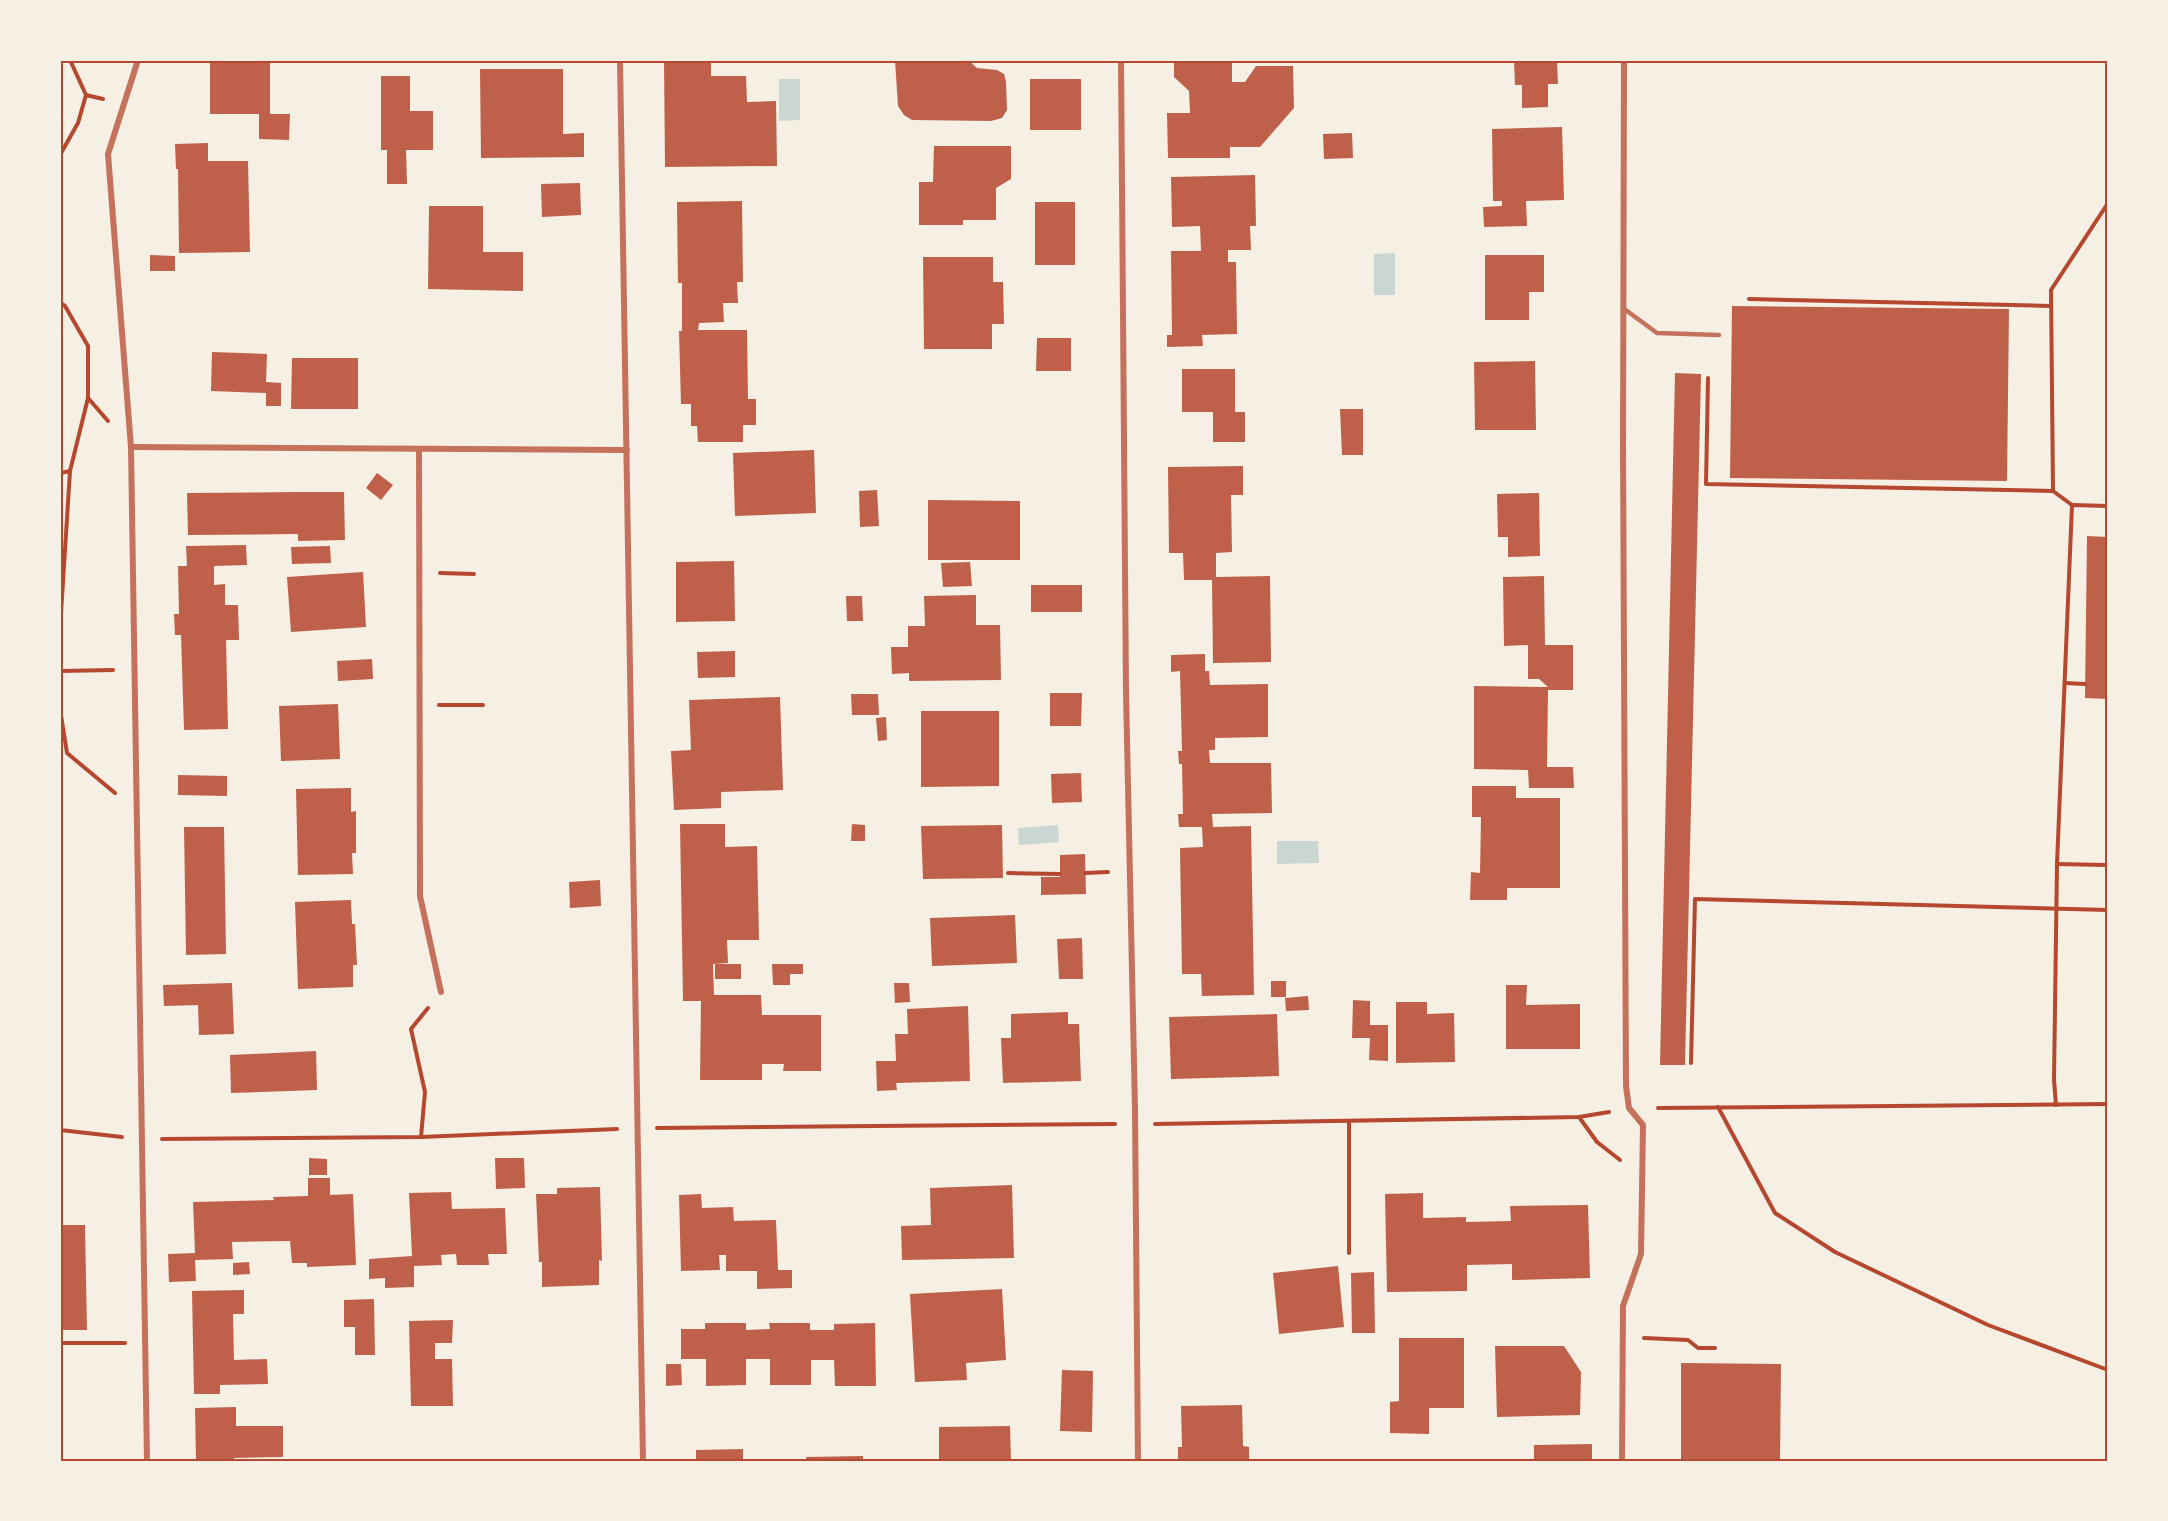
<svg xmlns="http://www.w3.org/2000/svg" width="2168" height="1521" viewBox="0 0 2168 1521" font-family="'Alegreya Sans',sans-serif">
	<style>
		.water { fill: #c9d6d2 }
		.building { fill: #bf614a }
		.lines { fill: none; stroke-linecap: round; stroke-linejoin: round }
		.path { stroke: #b5482f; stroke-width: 4 }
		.service { stroke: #c5725c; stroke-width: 4.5 }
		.minor { stroke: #c5725c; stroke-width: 6 }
		.neatline { fill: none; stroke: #b5482f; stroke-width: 2 }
	</style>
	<rect width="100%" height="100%" fill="#f6efe4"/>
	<g class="water">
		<polygon points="779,79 800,79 800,120 779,121"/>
		<polygon points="1395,253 1395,295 1374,295 1374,254"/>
		<polygon points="1058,825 1059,842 1019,845 1018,828"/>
		<polygon points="1277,841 1318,841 1319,863 1277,864"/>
	</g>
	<g class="building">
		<polygon points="210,60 270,60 270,114 290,114 289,140 259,139 259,114 210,114"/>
		<polygon points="664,60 711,60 711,76 746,76 747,102 776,101 777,166 665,167"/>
		<polygon points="895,60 968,60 977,68 997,70 1004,74 1006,82 1007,110 1002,118 991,121 912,120 904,115 898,106"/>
		<polygon points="1174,60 1232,60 1232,82 1245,82 1256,66 1293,66 1294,108 1260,147 1230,147 1230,158 1168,158 1167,113 1190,113 1189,91 1174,77"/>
		<polygon points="1514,60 1557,60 1558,84 1548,84 1548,107 1522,108 1522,85 1515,85"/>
		<polygon points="480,69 563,69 563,134 584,133 584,157 481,158"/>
		<polygon points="381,76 410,76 410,111 433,111 433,150 406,150 407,184 387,184 387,150 381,150"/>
		<rect x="1030" y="79" width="51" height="51"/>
		<polygon points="1562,127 1564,200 1526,201 1527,226 1484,227 1483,207 1502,206 1502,201 1493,201 1492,129"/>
		<polygon points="1352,133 1353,158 1324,159 1323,134"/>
		<polygon points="208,143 208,161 248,161 250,252 179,253 178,169 176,169 175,144"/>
		<polygon points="934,146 1011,146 1011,179 996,188 996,220 963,220 963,225 919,225 919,182 933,182"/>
		<polygon points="1255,175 1256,226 1250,226 1251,250 1228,250 1228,262 1236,262 1237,334 1202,335 1203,346 1167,347 1167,335 1172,335 1171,251 1201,251 1200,226 1172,227 1171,177"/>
		<polygon points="580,183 581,215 542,217 541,184"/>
		<polygon points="742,201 743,282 737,282 738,303 723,303 724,322 699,323 698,330 747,330 748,399 756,399 756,425 743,425 743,442 698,442 697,426 691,426 691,404 681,404 679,331 682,331 682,283 678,283 677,202"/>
		<rect x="1035" y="202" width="40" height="63"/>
		<polygon points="429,206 483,206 483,252 523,252 523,291 428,289"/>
		<polygon points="150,255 175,256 175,271 150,271"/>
		<polygon points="1485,255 1544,255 1544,292 1529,292 1529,320 1485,320"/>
		<polygon points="923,257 993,257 993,282 1003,282 1004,324 992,324 992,349 924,349"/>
		<polygon points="1732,306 2009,309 2007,481 1730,478"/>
		<polygon points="1037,338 1071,338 1071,371 1036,371"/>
		<polygon points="212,352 267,354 266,382 281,383 281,406 266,406 266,393 211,391"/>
		<polygon points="292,358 358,358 358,409 291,409"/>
		<polygon points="1535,361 1536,430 1475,430 1474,362"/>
		<polygon points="1182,369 1235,369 1235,412 1245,412 1245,442 1213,442 1213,412 1182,412"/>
		<polygon points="1675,373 1701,374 1685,1065 1660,1065"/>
		<polygon points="1340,409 1363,409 1363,455 1342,455"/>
		<polygon points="814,450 816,513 735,516 733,453"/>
		<polygon points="1243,466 1243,495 1231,495 1232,552 1216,553 1216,577 1270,576 1271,662 1213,663 1212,580 1184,580 1183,553 1169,553 1168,467"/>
		<polygon points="377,473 393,485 381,500 366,488"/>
		<polygon points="877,490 879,526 860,527 859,491"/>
		<polygon points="298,492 344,492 345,540 298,541 298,534 188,535 187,493"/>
		<polygon points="1539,493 1540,556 1508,557 1508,537 1498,537 1497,494"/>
		<polygon points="928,500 1020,501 1020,560 928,560"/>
		<polygon points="2087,536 2108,537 2108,699 2085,698"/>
		<polygon points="246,545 247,565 214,566 214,585 225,584 225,605 238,605 239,640 226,640 228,729 184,730 181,635 175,635 174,614 179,614 178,566 187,566 186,546"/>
		<polygon points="330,546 331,563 292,564 291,547"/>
		<polygon points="734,561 735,621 676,622 676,562"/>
		<polygon points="970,562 972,586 943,587 941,563"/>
		<polygon points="363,572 366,627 291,632 287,577"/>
		<polygon points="1544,576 1545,645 1573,645 1573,690 1548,690 1547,767 1573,767 1574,788 1529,788 1528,770 1474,769 1474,686 1548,687 1539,679 1528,679 1528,645 1504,646 1503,577"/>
		<rect x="1031" y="585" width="51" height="27"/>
		<polygon points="976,595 976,625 1000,625 1001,680 909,681 909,673 892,674 891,647 908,647 908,626 925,626 924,596"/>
		<polygon points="846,596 862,596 863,621 847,621"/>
		<polygon points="735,651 735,677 698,678 697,652"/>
		<polygon points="1205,654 1205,671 1209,671 1210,685 1268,684 1268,737 1215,738 1215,750 1209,750 1210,763 1271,763 1272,813 1212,814 1213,827 1251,826 1254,995 1202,996 1201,974 1182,974 1180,848 1203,847 1202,827 1179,827 1178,814 1183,814 1182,764 1179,764 1178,751 1182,751 1180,671 1171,672 1171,655"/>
		<polygon points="372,659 373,679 338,681 337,661"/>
		<polygon points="1050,693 1082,693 1081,726 1050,726"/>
		<polygon points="851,694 878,694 879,715 852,715"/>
		<polygon points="780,697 783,790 721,792 721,808 674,810 671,751 691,750 689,700"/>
		<polygon points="338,704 340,759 281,761 279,706"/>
		<polygon points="921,711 999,711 999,786 921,787"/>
		<polygon points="886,717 887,740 878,741 876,718"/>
		<polygon points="1081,773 1082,802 1052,803 1051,774"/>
		<polygon points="178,775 227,776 227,796 178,795"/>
		<polygon points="1472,786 1516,786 1516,798 1560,798 1560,888 1507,888 1507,900 1470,900 1471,872 1480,873 1481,817 1472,817"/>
		<polygon points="351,788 351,812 356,811 356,853 352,853 353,874 298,875 296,789"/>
		<polygon points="2106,818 2108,818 2108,883 2105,883"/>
		<polygon points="680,824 725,824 725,847 757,846 759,940 727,940 728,963 713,964 714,995 761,995 762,1015 821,1015 821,1071 783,1071 784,1064 762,1064 762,1080 700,1080 701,1001 683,1001"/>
		<polygon points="852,824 865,825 865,841 851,841"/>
		<polygon points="1002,825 1003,878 923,879 921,826"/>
		<polygon points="184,827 224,827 226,954 186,955"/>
		<polygon points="1085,854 1086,894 1041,895 1041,877 1060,877 1060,855"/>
		<polygon points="600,880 601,906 570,908 569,882"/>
		<polygon points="351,900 352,924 355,924 357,965 353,965 353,987 298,989 295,902"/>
		<polygon points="1015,915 1017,963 932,966 930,918"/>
		<polygon points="1082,938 1083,979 1059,979 1057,939"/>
		<rect x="715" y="964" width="26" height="15"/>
		<polygon points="772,964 803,964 803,974 790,974 790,985 773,985"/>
		<rect x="1271" y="981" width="15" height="16"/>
		<polygon points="232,983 234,1034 199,1035 198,1005 164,1006 163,985"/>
		<polygon points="894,983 909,983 910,1002 895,1003"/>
		<polygon points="1506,985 1527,985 1526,1005 1580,1004 1580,1049 1506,1049"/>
		<polygon points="1308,996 1309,1010 1286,1011 1285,998"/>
		<polygon points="1353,1000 1370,1001 1370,1025 1388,1025 1388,1061 1369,1060 1370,1038 1352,1038"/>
		<polygon points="1396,1002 1427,1002 1427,1014 1454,1013 1455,1062 1396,1063"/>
		<polygon points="968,1006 970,1081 896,1083 897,1090 877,1091 876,1061 896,1061 895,1034 908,1034 907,1009"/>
		<polygon points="1068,1012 1068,1024 1079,1024 1081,1081 1003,1083 1001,1038 1011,1038 1011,1014"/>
		<polygon points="1277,1014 1279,1076 1171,1079 1169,1017"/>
		<polygon points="316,1051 317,1090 231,1093 230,1055"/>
		<polygon points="309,1158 327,1159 327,1175 309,1175"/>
		<polygon points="495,1158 524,1158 525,1188 496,1189"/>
		<polygon points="308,1178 330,1178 330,1195 353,1194 356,1265 307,1267 307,1263 292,1263 290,1241 232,1242 233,1259 195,1260 196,1281 169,1282 168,1254 195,1253 193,1202 274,1200 273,1197 308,1196"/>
		<polygon points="1012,1185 1014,1258 902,1260 901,1226 931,1225 930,1188"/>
		<polygon points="600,1187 602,1261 599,1260 599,1285 542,1287 542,1262 539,1262 536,1194 557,1194 557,1188"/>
		<polygon points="451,1192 452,1209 505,1208 507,1254 488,1254 489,1265 457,1265 456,1254 441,1255 442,1265 414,1266 414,1287 385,1288 385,1278 369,1279 369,1259 412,1256 409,1193"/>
		<polygon points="1423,1193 1423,1218 1466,1217 1466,1222 1511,1221 1510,1206 1588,1205 1590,1278 1512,1280 1512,1264 1467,1265 1467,1291 1387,1292 1385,1194"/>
		<polygon points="701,1194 702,1208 733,1207 734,1221 776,1220 778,1270 792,1270 792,1288 757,1289 757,1271 726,1271 726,1255 719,1255 720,1270 681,1271 679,1195"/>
		<polygon points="60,1225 85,1225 87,1330 60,1330"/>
		<polygon points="249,1262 250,1274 233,1275 233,1263"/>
		<polygon points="1338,1266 1344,1327 1279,1334 1273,1273"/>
		<polygon points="1374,1272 1375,1333 1352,1333 1351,1273"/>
		<polygon points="1002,1289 1006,1360 966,1363 967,1380 915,1382 910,1294"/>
		<polygon points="244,1290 244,1314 233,1314 234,1360 267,1359 268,1384 220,1385 220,1394 194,1394 192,1291"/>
		<polygon points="374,1299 375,1355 355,1355 355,1327 344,1327 344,1300"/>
		<polygon points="453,1320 452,1343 435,1343 435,1359 452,1359 453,1406 411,1406 409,1321"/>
		<polygon points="705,1323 746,1323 746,1330 770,1329 769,1323 810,1323 810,1330 834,1330 834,1324 875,1323 876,1386 835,1386 834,1360 811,1360 811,1385 770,1385 770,1359 746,1359 746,1385 706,1386 706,1359 681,1359 681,1329 705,1329"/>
		<polygon points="1399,1338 1464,1338 1464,1408 1429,1408 1429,1434 1390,1433 1390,1402 1399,1401"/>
		<polygon points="1495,1346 1564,1346 1581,1372 1580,1415 1497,1417"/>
		<polygon points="1681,1363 1781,1364 1780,1461 1681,1461"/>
		<polygon points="666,1364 681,1364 682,1385 666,1386"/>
		<polygon points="1062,1370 1093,1371 1092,1432 1060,1431"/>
		<polygon points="1242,1405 1243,1446 1249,1447 1249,1461 1178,1461 1178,1447 1182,1447 1181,1406"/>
		<polygon points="236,1407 236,1426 283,1426 283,1457 234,1458 234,1461 196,1461 195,1408"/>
		<polygon points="1010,1426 1011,1461 939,1461 939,1427"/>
		<polygon points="1592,1444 1592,1461 1534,1461 1534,1445"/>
		<polygon points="743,1449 743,1461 696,1461 696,1450"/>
		<polygon points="863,1456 863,1461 807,1461 806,1457"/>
	</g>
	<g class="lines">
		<g class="path">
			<polyline points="86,95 103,99"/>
			<polyline points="60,155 78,123 86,95 70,60"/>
			<polyline points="1749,299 2051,306"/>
			<polyline points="60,302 65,306 88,346 88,398 108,421"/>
			<polyline points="1708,378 1706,484 2053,491"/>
			<polyline points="60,473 70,471"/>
			<polyline points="2072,505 2053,491 2051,290 2108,203"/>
			<polyline points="440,573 474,574"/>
			<polyline points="60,629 70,471 88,398"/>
			<polyline points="60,671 113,670"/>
			<polyline points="2065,683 2085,684"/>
			<polyline points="439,705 483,705"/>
			<polyline points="60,709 67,753 115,793"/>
			<polyline points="2057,864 2105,865"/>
			<polyline points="1008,873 1060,874"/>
			<polyline points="1085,873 1108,872"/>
			<polyline points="1691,1063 1695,899 2108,910"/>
			<polyline points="2056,1105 2054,1080 2057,864 2072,505 2108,506"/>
			<polyline points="1718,1107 1775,1213 1835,1252 1988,1325 2108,1370"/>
			<polyline points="1658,1108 2108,1104"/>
			<polyline points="1579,1117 1597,1142 1620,1160"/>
			<polyline points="1155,1124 1579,1117 1609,1112"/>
			<polyline points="657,1128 1115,1124"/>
			<polyline points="60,1130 122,1137"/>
			<polyline points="421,1137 425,1092 411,1029 428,1008"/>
			<polyline points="162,1139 421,1137 617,1129"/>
			<polyline points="1349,1253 1349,1121"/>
			<polyline points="1644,1338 1688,1340 1698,1348 1715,1348"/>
			<polyline points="60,1343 125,1343"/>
		</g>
		<polyline class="service" points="1623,308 1657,333 1719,335"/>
		<g class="minor">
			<polyline points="138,60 108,154 131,447 147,1461"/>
			<polyline points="620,60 643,1461"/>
			<polyline points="1121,60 1126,693 1135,1109 1138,1461"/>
			<polyline points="131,447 627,450"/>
			<polyline points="419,449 420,896 441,992"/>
			<polyline points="1622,1461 1623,1306 1641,1254 1643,1125 1629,1108 1626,1086 1623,446 1624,60"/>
		</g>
	</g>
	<rect width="2168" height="1521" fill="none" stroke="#f6efe4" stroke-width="123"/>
	<rect x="62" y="62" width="2044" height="1398" class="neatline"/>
</svg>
